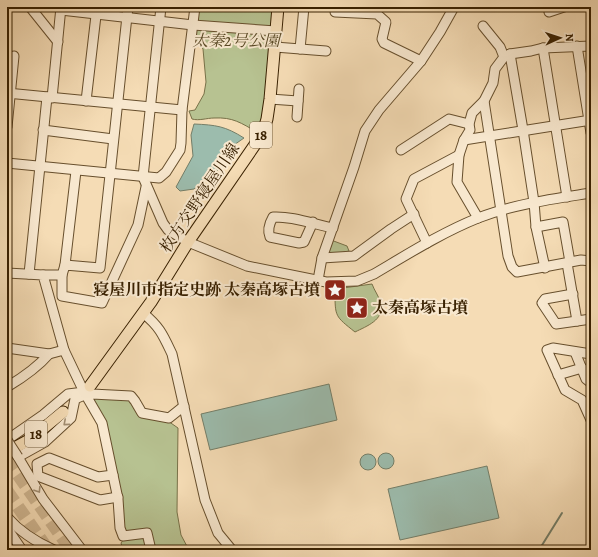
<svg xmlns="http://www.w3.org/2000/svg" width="598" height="557" viewBox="0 0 598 557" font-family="Alegreya,'Noto Serif JP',serif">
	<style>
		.green { fill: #b7c291; stroke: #787148 }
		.water { fill: #9cbcad; stroke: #747e68 }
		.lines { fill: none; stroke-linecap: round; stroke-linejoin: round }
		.stream { stroke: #747e68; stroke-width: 2 }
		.highway-tunnel { stroke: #cfb691; stroke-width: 13; stroke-dasharray: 13 6; stroke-linecap: butt }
		.minor-casing { stroke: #674f2d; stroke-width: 11 }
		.major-casing { stroke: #382000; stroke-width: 13 }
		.minor { stroke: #f8e8cf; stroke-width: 9 }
		.major { stroke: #f5dcb5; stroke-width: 11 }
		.minor-bridge-casing { stroke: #674f2d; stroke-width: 11; stroke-linecap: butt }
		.minor-bridge { stroke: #f8e8cf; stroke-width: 9 }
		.oneway { stroke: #a28e72 }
		.labels { text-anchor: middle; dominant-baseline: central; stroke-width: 4; stroke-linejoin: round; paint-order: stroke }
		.shield { fill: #f8e8cf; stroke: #725c3e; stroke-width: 1 }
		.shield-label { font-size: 15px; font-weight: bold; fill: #382000 }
		.park-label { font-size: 16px; font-style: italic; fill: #584824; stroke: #f8e8cf }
		.street-label { font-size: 16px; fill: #382000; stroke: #f8e8cf }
		.poi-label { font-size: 16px; font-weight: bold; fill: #382000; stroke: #f8e8cf; text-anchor: end }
	</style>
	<rect width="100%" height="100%" fill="#f5dcb5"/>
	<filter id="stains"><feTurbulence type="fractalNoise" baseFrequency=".005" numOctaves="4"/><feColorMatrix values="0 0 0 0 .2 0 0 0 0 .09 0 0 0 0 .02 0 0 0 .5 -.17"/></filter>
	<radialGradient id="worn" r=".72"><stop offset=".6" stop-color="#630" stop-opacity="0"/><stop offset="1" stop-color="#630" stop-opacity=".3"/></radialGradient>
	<g class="green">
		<path d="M197 7H248L273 10 266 101 260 126 257 132C241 123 233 117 214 118 207 118 199 121 192 119L189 111 195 110 204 94 206 82 203 49 197 41 193 40Z"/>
		<polygon points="331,240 347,246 349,251 327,256"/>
		<path d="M372 284C374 290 380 298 381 304 384 320 367 326 355 332 335 316 335 317 335 291L336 289Z"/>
		<polygon points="90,397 131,399 142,415 168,421 178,428 177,512 181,535 189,550 123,550 121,543 124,539 117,475"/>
	</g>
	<g class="water">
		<path d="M194 124C216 125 225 126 244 138L221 154 217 171 194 189 180 191 176 187 193 156 191 135Z"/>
		<polygon points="329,384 337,420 210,450 201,414"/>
		<circle cx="386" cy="461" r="8"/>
		<circle cx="368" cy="462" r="8"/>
		<polygon points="487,466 499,518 400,540 388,489"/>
	</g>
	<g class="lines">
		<polyline class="stream" points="539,550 562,513"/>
		<g class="highway-tunnel">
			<polyline points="7,459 71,550"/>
			<polyline points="7,491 48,550"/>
		</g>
		<g class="minor-casing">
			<g id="minor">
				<polyline points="30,7 58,42"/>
				<path d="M161 7 143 177 163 223 168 230 188 242 247 266 326 282 357 281 374 274C408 254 441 233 478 218 514 204 553 199 591 193"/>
				<polyline points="61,10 193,25 276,31"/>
				<polyline points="335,12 377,14 386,22 382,39 384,43 421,61"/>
				<polyline points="549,12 564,7"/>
				<polyline points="483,26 500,47 504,57"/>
				<polyline points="577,46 591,133"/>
				<polyline points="275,47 326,51"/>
				<polyline points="543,48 567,197"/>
				<polyline points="300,49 304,7"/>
				<polyline points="510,54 523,130 534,202 536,227 545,268"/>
				<polyline points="7,93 182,110"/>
				<polyline points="52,98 61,7"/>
				<polyline points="270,99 298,101"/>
				<polyline points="86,101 97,7"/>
				<polyline points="484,101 508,256 512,267 517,272 581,260 591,261"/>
				<polyline points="297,117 299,89"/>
				<polyline points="7,127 14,56"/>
				<polyline points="43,130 113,139"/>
				<polyline points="464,140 591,120"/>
				<polyline points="401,150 449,119 469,124"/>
				<polyline points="7,163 159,178 166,172 180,150 181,143 182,110 195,7"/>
				<polyline points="478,218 457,182 459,155 464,140 470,130 469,124 472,113 484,101 493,83 495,69 504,57 510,54 531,51 543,48 591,46"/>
				<path d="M313 222 304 242 299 243 270 237C267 230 269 224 273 217 293 216 313 224 333 228"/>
				<polyline points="536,227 563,222 570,262"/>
				<polyline points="427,243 406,199 414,179 459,155"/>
				<polyline points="322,258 354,256 391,229 414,214"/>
				<polyline points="567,263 577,321"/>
				<polyline points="65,265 76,171"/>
				<polyline points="7,273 43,275 64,350 84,392"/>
				<polyline points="29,274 47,97"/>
				<polyline points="43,275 62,275 65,265 100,268 128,7"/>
				<polyline points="62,275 62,296 102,303 138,225 146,187"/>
				<polyline points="318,280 322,258 354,167 365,131 379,110 421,61 440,32 454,7"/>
				<polyline points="573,294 545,299 542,303 556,324 591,319"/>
				<path d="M143 313C160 327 163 335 172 354L205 500 218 533 232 550"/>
				<polyline points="7,348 49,354 64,350"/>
				<polyline points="575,352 586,379 591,383"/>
				<polyline points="591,354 553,348 547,350 565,390 582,400 591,420"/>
				<polyline points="558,375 582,368"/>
				<path d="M7 387C22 378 37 368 49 354"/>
				<polyline points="7,440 43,415 68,394 84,392"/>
				<polyline points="113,475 98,477 49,458 37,464 38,476 100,500 118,497"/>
				<path d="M7 517C20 532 36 542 54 550"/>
				<polyline points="7,528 22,550"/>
				<polyline points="82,550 43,499 18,457 45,442 71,418 75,399 82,396 84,392"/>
				<polyline points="151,550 147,533 123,536 120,528 118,499 102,423 84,392 92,394 131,396 135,401 142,413 169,418 184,406"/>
			</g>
		</g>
		<g class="major-casing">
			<g id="major">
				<polyline points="90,386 151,302 188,242 263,133 267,119 270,99 278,7"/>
				<polyline points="7,452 29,440 63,412"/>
			</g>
		</g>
		<use href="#minor" class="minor"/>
		<use href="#major" class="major"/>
		<g class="minor-bridge-casing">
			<polyline id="minor-bridge" points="7,440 18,457"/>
		</g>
		<use href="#minor-bridge" class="minor-bridge"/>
	</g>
	<defs><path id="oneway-chevron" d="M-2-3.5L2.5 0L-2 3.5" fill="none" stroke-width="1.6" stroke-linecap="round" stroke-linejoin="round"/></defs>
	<g class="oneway">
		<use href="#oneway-chevron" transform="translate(66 423) rotate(139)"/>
		<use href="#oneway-chevron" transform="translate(38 490) rotate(58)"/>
	</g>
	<defs>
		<g id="sight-square" transform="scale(1.15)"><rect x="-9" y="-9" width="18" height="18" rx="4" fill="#8f2418" stroke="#f8e8cf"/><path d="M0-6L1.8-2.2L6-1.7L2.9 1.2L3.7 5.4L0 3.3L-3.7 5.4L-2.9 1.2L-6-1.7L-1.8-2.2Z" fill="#fff"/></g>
	</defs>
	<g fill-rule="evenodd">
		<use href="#sight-square" x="335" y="290"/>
		<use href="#sight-square" x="357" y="308"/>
	</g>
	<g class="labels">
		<g class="shield">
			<rect x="250" y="122" width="22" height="26" rx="3"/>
			<rect x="25" y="421" width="22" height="26" rx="3"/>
		</g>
		<g class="shield-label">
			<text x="261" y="135">18</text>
			<text x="36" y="434">18</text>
		</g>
		<g class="park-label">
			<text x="236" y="41">太秦2号公園</text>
		</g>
		<g class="street-label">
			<text transform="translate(200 198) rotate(-56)">枚方交野寝屋川線</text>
		</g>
		<g class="poi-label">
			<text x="320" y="290">寝屋川市指定史跡 太秦高塚古墳</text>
			<text x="372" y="308" text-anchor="start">太秦高塚古墳</text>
		</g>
	</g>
	<rect width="598" height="557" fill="none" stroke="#f5dcb5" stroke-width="24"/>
	<rect x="8" y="8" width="582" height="541" fill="none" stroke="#382000" stroke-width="2"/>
	<rect x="12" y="12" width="574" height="533" fill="none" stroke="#382000"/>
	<g transform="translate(560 38) rotate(87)" stroke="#f8e8cf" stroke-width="3" paint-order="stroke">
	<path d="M0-3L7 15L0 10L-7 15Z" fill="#382000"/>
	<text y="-6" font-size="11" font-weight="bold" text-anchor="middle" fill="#382000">N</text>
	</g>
	<rect width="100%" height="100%" filter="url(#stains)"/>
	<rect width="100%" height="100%" fill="url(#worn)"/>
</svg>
